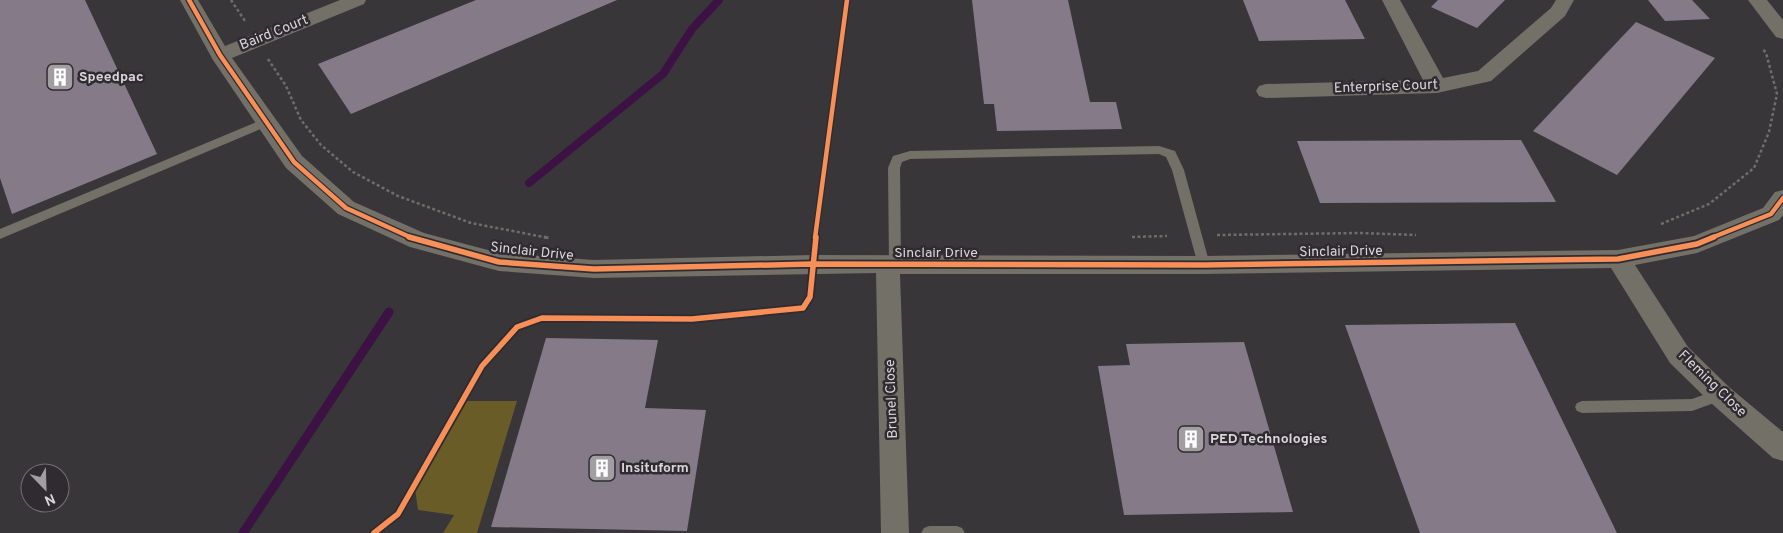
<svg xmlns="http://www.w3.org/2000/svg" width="1783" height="533" viewBox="0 0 1783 533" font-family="Overpass,sans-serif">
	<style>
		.forest { fill: #695c26 }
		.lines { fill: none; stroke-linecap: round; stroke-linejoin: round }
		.stream-far1 { stroke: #3c1244; stroke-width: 8 }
		.stream { stroke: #3c1244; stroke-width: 9 }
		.building { fill: #857a88 }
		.path-far1 { stroke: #706d69; stroke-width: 2.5; stroke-dasharray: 3 2.5; stroke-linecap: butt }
		.path { stroke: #706d69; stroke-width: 3; stroke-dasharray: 4.5 2.5; stroke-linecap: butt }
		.service { fill: #727067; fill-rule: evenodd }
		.minor { fill: #727067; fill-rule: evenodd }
		.cycleway-far1-casing { stroke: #302b31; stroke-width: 7 }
		.cycleway-casing { stroke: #302b31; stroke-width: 9 }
		.cycleway-far1 { stroke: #f78f57; stroke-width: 4.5 }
		.cycleway { stroke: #f78f57; stroke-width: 5.5 }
		.labels { text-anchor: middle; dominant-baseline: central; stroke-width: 5; stroke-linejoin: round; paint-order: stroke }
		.street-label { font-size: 14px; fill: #d9d5d9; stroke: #302b31 }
		.poi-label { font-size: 14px; font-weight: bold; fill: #d9d5d9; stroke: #302b31; text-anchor: start }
	</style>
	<rect width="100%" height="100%" fill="#39363a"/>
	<polygon class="forest" points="460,401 517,401 477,533 443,533 454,515 418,510 415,489"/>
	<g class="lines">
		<polyline class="stream-far1" points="529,183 663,74 692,29 719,0"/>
		<polyline class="stream" points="243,533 389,312"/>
	</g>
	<g class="building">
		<polygon points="0,0 85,0 157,154 12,214 0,178"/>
		<polygon points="476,0 617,0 351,114 318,64"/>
		<polygon points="972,0 1068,0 1090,102 1116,102 1122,129 997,131 994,104 984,104"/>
		<polygon points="1243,0 1345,0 1365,39 1259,41"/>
		<polygon points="1438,0 1505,0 1477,28 1431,7"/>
		<polygon points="1648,0 1692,0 1710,19 1665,21"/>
		<polygon points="1636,22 1715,58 1617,175 1533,131"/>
		<polygon points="1521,140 1556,202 1320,203 1297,141"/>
		<polygon points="1515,323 1617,533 1420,533 1345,325"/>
		<polygon points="546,338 658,340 645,408 706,410 687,531 491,527"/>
		<polygon points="1244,342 1293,512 1124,515 1098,366 1130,365 1126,344"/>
	</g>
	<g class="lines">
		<g class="path-far1">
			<polyline points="231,0 245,21"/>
			<polyline points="268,59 286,86 301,120 321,145 353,172 398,196 471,223 549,238"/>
			<polyline points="1661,224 1709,204 1754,168 1769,132 1777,94 1766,53 1762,48"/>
			<polyline points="1217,235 1360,233 1416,235"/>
			<polyline points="1132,237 1167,236"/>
		</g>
		<polyline class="path" points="544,237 549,238"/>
		<g class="service">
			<polygon points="266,118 270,119 272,122 270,125 0,239 0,229"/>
			<polygon points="1159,146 1175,151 1184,170 1210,265 1208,268 1200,268 1198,265 1172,170 1166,157 1159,154 910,159 902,162 900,168 901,264 899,267 891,267 889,264 888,168 893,156 910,151"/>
			<polygon points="1720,389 1725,391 1727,395 1725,399 1692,411 1582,413 1577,411 1575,407 1577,403 1582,401 1692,399"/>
			<polygon points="929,526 957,526 962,528 965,533 921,533 924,528"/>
		</g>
		<g class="minor">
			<polygon points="180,0 198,0 225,46 340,0 366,0 364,4 232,58 302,156 354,202 424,233 499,253 594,260 812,255 1204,256 1618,250 1694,236 1763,208 1775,192 1783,190 1783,215 1779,220 1697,253 1635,265 1688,347 1729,387 1783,432 1783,461 1773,458 1711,403 1670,363 1611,268 1204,274 900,274 909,533 881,533 876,273 594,278 499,271 410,247 338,214 286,168 213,60"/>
			<polygon points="1382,0 1400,0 1443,78 1478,71 1551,8 1556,0 1574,0 1565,16 1491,81 1437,93 1266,98 1259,96 1256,91 1259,86 1266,84 1423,80"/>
			<polygon points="1748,0 1767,0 1783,20 1783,39 1776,37"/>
		</g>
		<g class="cycleway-far1-casing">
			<g id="cycleway-far1">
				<polyline points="189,0 220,55 294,162 346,208 412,238"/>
				<polyline points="815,238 847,0"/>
				<polyline points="1711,238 1771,214 1783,198"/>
			</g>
		</g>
		<g class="cycleway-casing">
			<g id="cycleway">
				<polyline points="409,237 499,262 594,269 812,264 1204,265 1618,259 1697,244 1714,237"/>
				<polyline points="374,533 398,514 482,366 517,327 542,318 692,319 803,308 810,297 816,237"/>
			</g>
		</g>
		<use href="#cycleway-far1" class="cycleway-far1"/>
		<use href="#cycleway" class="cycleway"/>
	</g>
	<defs>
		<g id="building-square" transform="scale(1.4375)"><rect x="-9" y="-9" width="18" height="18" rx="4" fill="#a19da1" stroke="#302b31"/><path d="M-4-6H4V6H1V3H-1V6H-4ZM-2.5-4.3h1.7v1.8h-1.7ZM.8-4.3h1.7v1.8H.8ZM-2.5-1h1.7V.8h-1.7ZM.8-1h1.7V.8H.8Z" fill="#fff"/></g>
	</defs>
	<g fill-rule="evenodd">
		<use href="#building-square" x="60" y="77"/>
		<use href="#building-square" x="1191" y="439"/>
		<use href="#building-square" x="602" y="468"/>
	</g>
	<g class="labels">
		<g class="street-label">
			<text transform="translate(274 33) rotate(-22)">Baird Court</text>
			<text transform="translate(1386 87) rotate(-2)">Enterprise Court</text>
			<text transform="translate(532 252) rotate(6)">Sinclair Drive</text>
			<text transform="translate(1341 252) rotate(-1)">Sinclair Drive</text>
			<text x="936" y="253">Sinclair Drive</text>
			<text transform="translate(1712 384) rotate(44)">Fleming Close</text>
			<text transform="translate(892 399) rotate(-92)">Brunel Close</text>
		</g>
		<g class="poi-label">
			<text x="79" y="77">Speedpac</text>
			<text x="1210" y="439">PED Technologies</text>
			<text x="621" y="468">Insituform</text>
		</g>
	</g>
	<g transform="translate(45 488) rotate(157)"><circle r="24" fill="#302b31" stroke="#746f74"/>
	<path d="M0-4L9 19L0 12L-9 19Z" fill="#a19da1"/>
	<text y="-8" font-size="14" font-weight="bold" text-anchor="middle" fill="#d9d5d9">N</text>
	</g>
</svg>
